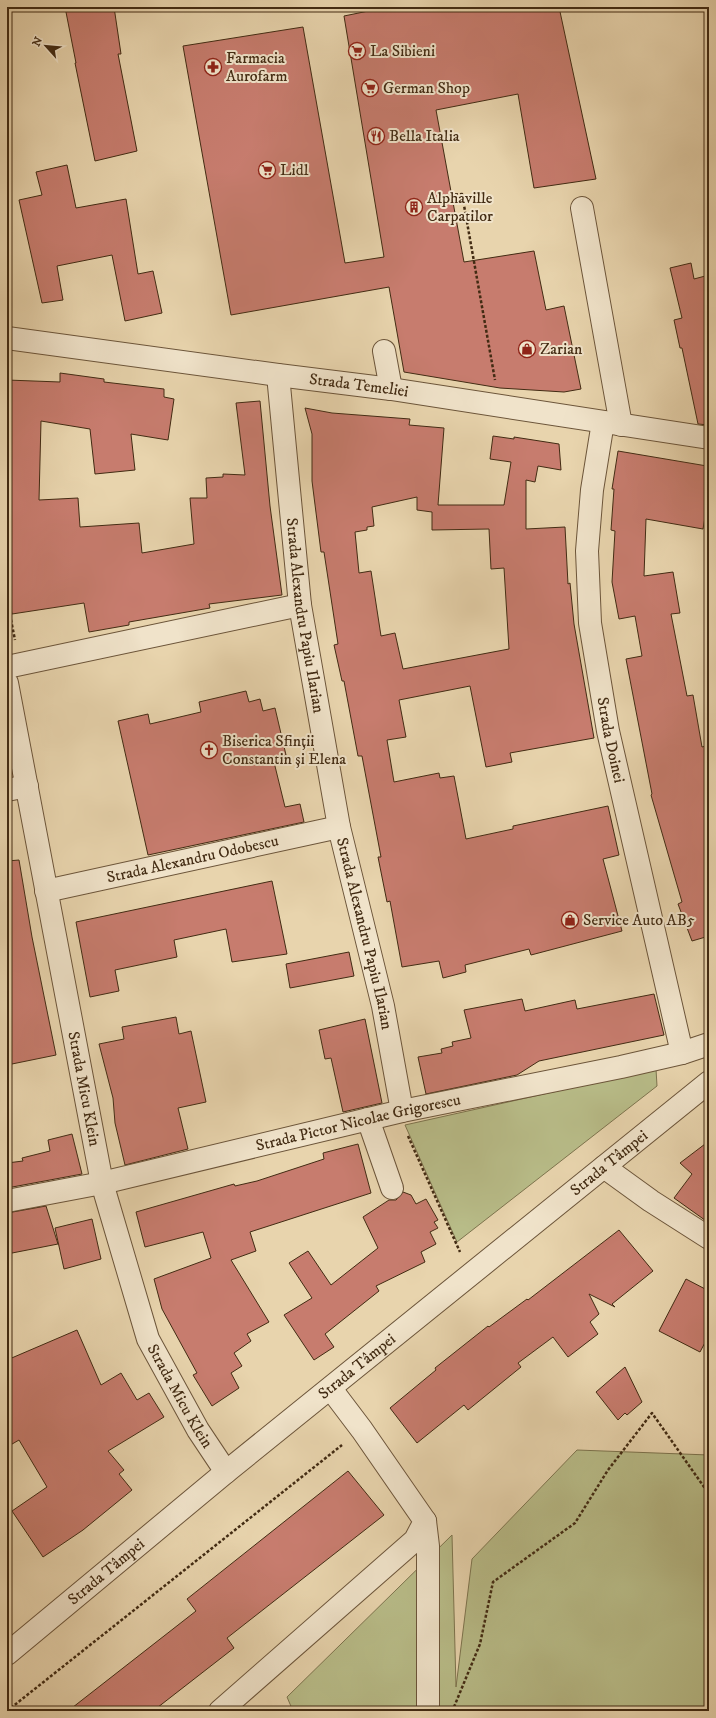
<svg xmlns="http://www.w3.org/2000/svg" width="716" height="1718" viewBox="0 0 716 1718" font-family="'IM FELL DW Pica',serif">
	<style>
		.green { fill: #b8bc88; stroke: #7d744e }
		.building { fill: #c77c6e; stroke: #422b13; fill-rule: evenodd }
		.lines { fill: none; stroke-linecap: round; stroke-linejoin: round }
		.minor-casing { stroke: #6c553a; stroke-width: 24 }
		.path { stroke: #422b13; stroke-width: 2.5; stroke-dasharray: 3 2; stroke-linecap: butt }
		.minor { stroke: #f0e3ca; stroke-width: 22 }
		.labels { text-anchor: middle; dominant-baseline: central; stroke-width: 4; stroke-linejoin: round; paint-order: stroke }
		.poi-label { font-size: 16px; fill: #422b13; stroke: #f0e3ca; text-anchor: start }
		.street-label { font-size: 16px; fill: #422b13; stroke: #f0e3ca }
	</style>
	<rect width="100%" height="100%" fill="#e8d4ad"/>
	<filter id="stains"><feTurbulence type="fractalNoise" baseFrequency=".005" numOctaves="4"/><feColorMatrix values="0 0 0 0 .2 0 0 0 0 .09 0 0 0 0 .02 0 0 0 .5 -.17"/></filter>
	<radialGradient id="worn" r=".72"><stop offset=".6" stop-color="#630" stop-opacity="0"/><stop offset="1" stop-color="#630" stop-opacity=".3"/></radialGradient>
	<g class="green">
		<polygon points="656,1069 657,1086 457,1242 405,1125"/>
		<polygon points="577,1450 709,1455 709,1711 293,1711 287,1697 452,1535 456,1687 472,1559"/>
	</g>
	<g class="building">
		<polygon points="65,7 114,7 121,54 118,54 137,151 95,161 75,63 76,63"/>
		<polygon points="388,7 559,7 596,179 534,188 518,94 436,110 464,262 534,251 546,310 564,306 581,389 564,392 500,388 404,372 389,287 231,315 183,46 303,27 345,263 384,257 344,16"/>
		<polygon points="67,165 76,208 126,199 138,274 153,271 162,313 125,321 112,255 57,266 63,300 42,303 19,200 42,195 36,172"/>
		<polygon points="691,263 694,279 709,275 709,425 698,424 682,348 680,348 674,320 682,318 670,268"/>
		<polygon points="60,373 104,379 104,382 164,389 164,397 174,399 168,440 131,434 135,470 95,474 90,429 41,421 39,500 78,498 80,527 139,523 142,553 194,544 190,498 207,498 206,478 223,477 223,474 245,475 236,403 260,401 270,506 282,595 209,604 210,608 129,622 129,625 89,632 84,603 12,614 7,584 7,380 60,382"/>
		<path d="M305 408 332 413 410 419 409 425 444 428 438 505H504L511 462 490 459 493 436 514 439V437L559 444 561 470 538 466 535 482 526 480V529L565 527 568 584 570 583 574 624 594 738 510 753 512 762 486 767 470 686 399 700 406 737 387 740 394 782 439 773 440 778 454 776 466 839 513 829V826L608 806 619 855 603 859 622 931 531 955 529 949 465 965 466 972 443 978 439 961 402 967 390 901 387 902 378 857H381L362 756H358L344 681H342L334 645 338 644 324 552H321L312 481V434ZM417 497V510L432 512V530L489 529 491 569 504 568 509 649 403 669 395 633 381 636 371 571 359 573 355 532 367 530V527L374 526 372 507Z"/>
		<polygon points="618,451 707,466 705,477 709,478 706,499 708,500 703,529 646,519 644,576 673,572 680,613 671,614 687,696 693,695 702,747 709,745 709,936 692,941 678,904 682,902 651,795 652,794 626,659 642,656 635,616 619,619 612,582 615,531 611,530 614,489 612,489"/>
		<polygon points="246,691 249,702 260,699 263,711 275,708 286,755 273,758 285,807 300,804 304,822 148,855 118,721 148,714 150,724 201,712 199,702"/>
		<polygon points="19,860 32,937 56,1055 7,1065 7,861"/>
		<polygon points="272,881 287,954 232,962 226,929 174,940 177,957 115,970 119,991 90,997 76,922"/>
		<polygon points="349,952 354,976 290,988 286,964"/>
		<polygon points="654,994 664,1035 539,1061 517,1075 426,1094 418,1057 442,1053 441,1049 453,1046 452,1042 471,1038 464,1010 522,999 525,1011 575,1000 577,1009"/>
		<polygon points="176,1017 179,1034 191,1031 206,1102 178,1108 188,1149 125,1165 115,1123 113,1098 99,1044 124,1039 122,1027"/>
		<polygon points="365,1019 382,1103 343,1112 331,1058 325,1059 319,1030"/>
		<polygon points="72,1134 82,1174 7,1188 7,1163 23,1161 22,1158 50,1151 48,1140"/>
		<polygon points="709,1141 709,1223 674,1198 692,1174 680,1163"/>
		<polygon points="358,1144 371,1193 250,1232 256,1251 231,1260 269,1322 247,1334 251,1341 234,1353 242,1366 231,1373 239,1388 212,1406 193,1375 197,1373 162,1309 154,1279 211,1258 203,1232 145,1247 136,1212 234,1184 235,1186 257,1181 324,1159 323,1153"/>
		<polygon points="403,1192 411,1195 416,1204 426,1199 438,1220 434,1222 438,1228 430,1232 436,1244 421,1252 425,1262 376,1286 379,1291 325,1334 334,1347 314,1360 284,1315 312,1298 289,1263 308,1251 331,1285 378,1248 363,1217 389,1200 396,1200"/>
		<polygon points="46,1206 58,1244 7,1254 7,1213"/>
		<polygon points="92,1219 101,1259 64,1269 55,1228"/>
		<polygon points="619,1230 653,1271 612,1304 615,1307 589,1294 599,1314 590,1322 598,1334 568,1357 553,1337 518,1363 521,1367 468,1410 464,1405 417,1443 390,1408 436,1370 435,1368 488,1326 489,1327 527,1299 528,1300"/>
		<polygon points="686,1279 709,1291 709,1335 700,1352 659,1331"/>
		<polygon points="77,1330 101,1385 121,1373 137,1400 149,1393 164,1417 108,1451 124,1470 119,1474 132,1490 83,1530 43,1557 12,1511 47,1487 19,1440 7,1447 7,1360"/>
		<polygon points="625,1367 642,1402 627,1415 625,1413 618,1420 596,1392"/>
		<polygon points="348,1471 384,1515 227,1638 234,1648 153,1711 68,1711 196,1611 187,1599"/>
	</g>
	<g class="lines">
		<g class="minor-casing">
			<g id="minor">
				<polyline points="582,208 621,425"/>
				<path id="s1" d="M7 338 278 375 391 389 709 438"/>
				<polyline points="384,351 391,389"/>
				<path id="s2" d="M278 375 300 605 339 827 383 1006 402 1111"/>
				<path id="s3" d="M603 422 592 490 587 551 590 623 608 731 682 1053"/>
				<polyline points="7,667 300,605"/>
				<path id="s4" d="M7 683 102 1183 148 1339 198 1430 226 1472"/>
				<polyline points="7,790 27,786"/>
				<path id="s5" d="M46 891 339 827"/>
				<polyline points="368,1119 392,1188"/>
				<polyline points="604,1167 651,1201 709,1238"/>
				<path id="s6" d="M7 1201 102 1183 402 1111 621 1067 682 1053 709 1044"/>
				<polyline points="425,1521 428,1546 428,1711"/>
				<path id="s7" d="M7 1654 226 1472 709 1082"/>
				<polyline points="220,1711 415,1540 425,1521 362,1430 331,1389"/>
			</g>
		</g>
		<g class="path">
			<polyline points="450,195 462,194 495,380"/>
			<polyline points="7,600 15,640"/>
			<polyline points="408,1136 460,1252"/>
			<polyline points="454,1707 480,1644 493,1582 575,1523 608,1470 652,1413 709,1494"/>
			<polyline points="7,1711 342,1445"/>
		</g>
		<use href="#minor" class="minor"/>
	</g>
	<defs>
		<g id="supermarket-ring" transform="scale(0.9)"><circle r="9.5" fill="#f0e3ca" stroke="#8f2418" stroke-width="1.5"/><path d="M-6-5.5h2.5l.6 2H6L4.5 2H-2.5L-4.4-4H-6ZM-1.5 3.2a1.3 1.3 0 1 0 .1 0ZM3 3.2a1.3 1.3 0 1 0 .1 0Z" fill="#8f2418"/></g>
		<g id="pharmacy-ring" transform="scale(0.9)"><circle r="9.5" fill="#f0e3ca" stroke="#8f2418" stroke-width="1.5"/><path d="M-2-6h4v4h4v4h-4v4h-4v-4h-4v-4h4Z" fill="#8f2418"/></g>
		<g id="restaurant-ring" transform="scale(0.9)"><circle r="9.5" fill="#f0e3ca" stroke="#8f2418" stroke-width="1.5"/><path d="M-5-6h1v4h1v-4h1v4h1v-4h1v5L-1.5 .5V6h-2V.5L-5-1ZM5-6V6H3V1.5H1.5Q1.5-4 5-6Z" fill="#8f2418"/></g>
		<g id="building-ring" transform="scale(0.9)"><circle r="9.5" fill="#f0e3ca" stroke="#8f2418" stroke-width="1.5"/><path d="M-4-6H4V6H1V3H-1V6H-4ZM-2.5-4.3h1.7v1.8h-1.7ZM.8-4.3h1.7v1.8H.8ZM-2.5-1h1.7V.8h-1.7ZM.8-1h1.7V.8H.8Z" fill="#8f2418"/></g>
		<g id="shop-ring" transform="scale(0.9)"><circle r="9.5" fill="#f0e3ca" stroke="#8f2418" stroke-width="1.5"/><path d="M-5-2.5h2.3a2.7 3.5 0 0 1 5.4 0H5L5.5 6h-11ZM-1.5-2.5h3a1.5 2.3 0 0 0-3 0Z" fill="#8f2418"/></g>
		<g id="church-ring" transform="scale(0.9)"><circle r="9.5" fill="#f0e3ca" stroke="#8f2418" stroke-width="1.5"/><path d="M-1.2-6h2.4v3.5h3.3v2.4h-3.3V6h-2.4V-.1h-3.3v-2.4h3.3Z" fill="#8f2418"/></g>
	</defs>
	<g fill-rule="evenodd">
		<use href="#supermarket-ring" x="357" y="51"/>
		<use href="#pharmacy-ring" x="213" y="67"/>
		<use href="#supermarket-ring" x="370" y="88"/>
		<use href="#restaurant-ring" x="376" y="136"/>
		<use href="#supermarket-ring" x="267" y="170"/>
		<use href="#building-ring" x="414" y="207"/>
		<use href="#shop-ring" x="527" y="349"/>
		<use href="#church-ring" x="209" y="750"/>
		<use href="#shop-ring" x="570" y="920"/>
	</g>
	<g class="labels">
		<g class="poi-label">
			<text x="370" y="51">La Sibieni</text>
			<text x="226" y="58">Farmacia<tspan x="226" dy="18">Aurofarm</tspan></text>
			<text x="383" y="88">German Shop</text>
			<text x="389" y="136">Bella Italia</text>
			<text x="280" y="170">Lidl</text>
			<text x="427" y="198">Alphaville<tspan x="427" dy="18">Carpatilor</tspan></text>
			<text x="540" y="349">Zarian</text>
			<text x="222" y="741">Biserica Sfinții<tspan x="222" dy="18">Constantin și Elena</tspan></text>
			<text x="583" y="920">Service Auto AB5</text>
		</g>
		<g class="street-label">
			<text stroke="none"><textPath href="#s1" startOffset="355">Strada Temeliei</textPath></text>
			<text stroke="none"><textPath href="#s2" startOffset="242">Strada Alexandru Papiu Ilarian</textPath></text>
			<text stroke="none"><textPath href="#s3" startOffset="321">Strada Doinei</textPath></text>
			<text stroke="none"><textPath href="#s5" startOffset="150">Strada Alexandru Odobescu</textPath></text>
			<text stroke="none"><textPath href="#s2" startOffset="566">Strada Alexandru Papiu Ilarian</textPath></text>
			<text stroke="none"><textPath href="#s4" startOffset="413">Strada Micu Klein</textPath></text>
			<text stroke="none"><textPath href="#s6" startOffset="360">Strada Pictor Nicolae Grigorescu</textPath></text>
			<text stroke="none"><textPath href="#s7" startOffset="777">Strada Tâmpei</textPath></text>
			<text stroke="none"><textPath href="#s7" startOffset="453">Strada Tâmpei</textPath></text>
			<text stroke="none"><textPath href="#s4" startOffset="737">Strada Micu Klein</textPath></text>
			<text stroke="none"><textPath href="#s7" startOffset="129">Strada Tâmpei</textPath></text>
		</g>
	</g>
	<rect width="716" height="1718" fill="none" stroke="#e8d4ad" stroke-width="24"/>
	<rect x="8" y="8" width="700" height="1702" fill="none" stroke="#422b13" stroke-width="2"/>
	<rect x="12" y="12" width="692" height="1694" fill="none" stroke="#422b13"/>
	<g transform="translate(46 46) rotate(297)" stroke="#f0e3ca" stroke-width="3" paint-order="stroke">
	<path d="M0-3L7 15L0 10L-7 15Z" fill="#422b13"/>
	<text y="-6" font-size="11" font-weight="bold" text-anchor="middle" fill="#422b13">N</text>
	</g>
	<rect width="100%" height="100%" filter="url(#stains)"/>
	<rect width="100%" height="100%" fill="url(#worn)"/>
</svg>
